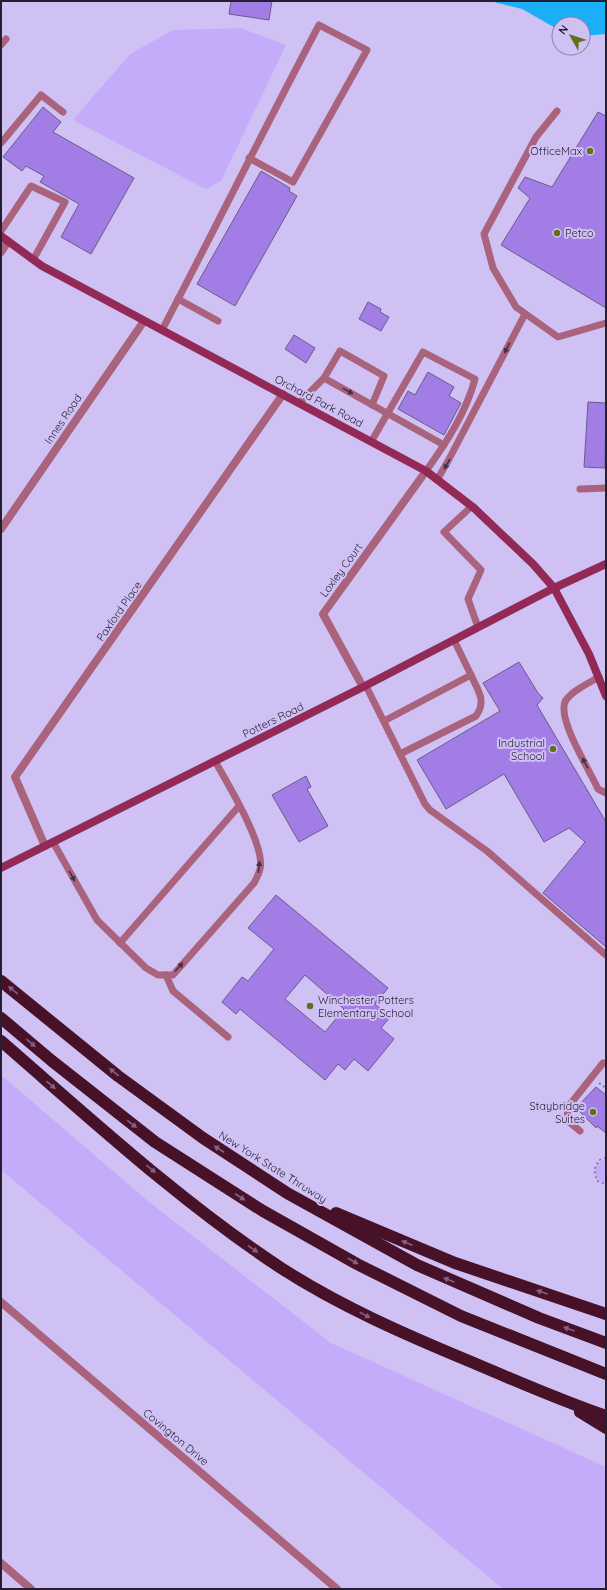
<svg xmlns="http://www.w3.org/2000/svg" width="607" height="1590" viewBox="0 0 607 1590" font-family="Quicksand,sans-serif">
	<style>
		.green { fill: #c4acfa }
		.water { fill: #1baff7 }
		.building { fill: #a17de5; stroke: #6a5c8a; fill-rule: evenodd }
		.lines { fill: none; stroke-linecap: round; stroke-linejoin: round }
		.path { stroke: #887da3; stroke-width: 2; stroke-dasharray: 2 3; stroke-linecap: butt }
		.lane { stroke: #aa637c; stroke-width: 7 }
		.street { stroke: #aa637c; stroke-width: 8 }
		.secondary { stroke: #922957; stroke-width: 8 }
		.highway { stroke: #471128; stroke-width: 12 }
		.oneway { fill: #462f44 }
		.oneway2 { fill: #856084 }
		.poi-dot { fill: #63701b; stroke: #d0c1f5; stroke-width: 1.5 }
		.labels { text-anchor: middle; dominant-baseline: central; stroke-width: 4; stroke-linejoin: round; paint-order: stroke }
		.poi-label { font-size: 11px; fill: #241e31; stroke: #d0c1f5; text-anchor: end }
		.street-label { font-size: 11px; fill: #241e31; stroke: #d0c1f5 }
	</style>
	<rect width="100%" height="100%" fill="#d0c1f5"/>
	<g class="green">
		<polygon points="241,28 286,45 221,181 206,189 73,120 130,54 173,30"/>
		<polygon points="1,1075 149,1202 331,1343 606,1467 606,1589 503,1589 1,1170"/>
		<path d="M603 1160H606V1183L598 1180C593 1172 594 1165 603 1160Z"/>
	</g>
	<polygon class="water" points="490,1 606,1 606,34 583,36 583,24 559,24 559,30 522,9"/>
	<g class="building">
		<polygon points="231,1 272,1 269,20 229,14"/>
		<polygon points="43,107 61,122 53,132 134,178 91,254 61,237 79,204 40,182 44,176 26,166 22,171 3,157"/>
		<polygon points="598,112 606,116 606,308 501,245 530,198 518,188 525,177 552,187"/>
		<polygon points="261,171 290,188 289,191 297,196 235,306 197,284"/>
		<polygon points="368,302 381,309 380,312 389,317 381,331 359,319"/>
		<polygon points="294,335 315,348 306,363 285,349"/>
		<polygon points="428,372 454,387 449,396 461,403 444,435 398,409 408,391 415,395"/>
		<polygon points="588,402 606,403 605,468 584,467"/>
		<polygon points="519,662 538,693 543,698 537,705 606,822 606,947 543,893 585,842 569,828 544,842 504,774 446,809 417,760 500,711 483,683"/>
		<polygon points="306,776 311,787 307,789 328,826 299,842 272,795"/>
		<path d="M276 895 388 988 375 1004 390 1017 381 1028 394 1039 368 1071 354 1059 345 1070 338 1064 325 1080 240 1009 236 1014 222 1002 242 977 248 981 274 949 248 928ZM305 975 344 1009 325 1032 285 999Z"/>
		<polygon points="596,1087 606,1095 606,1133 597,1126 596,1128 576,1108"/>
	</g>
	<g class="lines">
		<g class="path">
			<polyline points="599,1083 606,1088"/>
			<polyline points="606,1158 599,1160 594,1170 597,1181 606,1184"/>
		</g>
		<g class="lane">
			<polyline points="1,45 6,39"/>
			<polyline points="557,111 536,137 484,234 493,268 516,307 558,337 606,323"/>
			<polyline points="1,143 41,95 63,112"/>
			<polyline points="1,231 31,186 65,202 33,260"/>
			<polyline points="178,299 218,321"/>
			<path d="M162 330C215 229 265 127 319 25L367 50 293 182 249 158"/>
			<polyline points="324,378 444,445"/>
			<polyline points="299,403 324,378 340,351 384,376 372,405"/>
			<path d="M371 442 423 352 475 379C466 413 446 443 426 471"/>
			<polyline points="437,480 448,461 525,314"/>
			<polyline points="580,489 606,488"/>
			<polyline points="472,506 444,532 481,570 468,599 478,627"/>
			<path d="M599 677C589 683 573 690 566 700 555 717 591 772 598 789L606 793"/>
			<polyline points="366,686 425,804 430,810 487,851 606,955"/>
			<polyline points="384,721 471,675 454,640"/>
			<path d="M400 754 476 716C487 701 478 691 471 675"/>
			<path d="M53 842 97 920 146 968 158 975H173L254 883C256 879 259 874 260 869 266 846 227 783 215 761"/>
			<polyline points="120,943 239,806"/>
			<polyline points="166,975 173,991 228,1037"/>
			<polyline points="580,1131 567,1120 568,1107 603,1063"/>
		</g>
		<g class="street">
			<polyline points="1,252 8,241"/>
			<polyline points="1,529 144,321"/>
			<polyline points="363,687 323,614 426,471"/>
			<polyline points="45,846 15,777 283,394"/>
			<polyline points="1,1302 337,1589"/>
			<polyline points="1,1563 31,1589"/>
		</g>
		<g class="secondary">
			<polyline points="1,236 42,266 426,471 474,508 533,564 554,588 589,654 606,696"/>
			<polyline points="1,868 363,687 554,588 606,564"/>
		</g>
		<g class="highway">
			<polyline points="1,981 118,1076 203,1138 287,1193 417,1265 539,1318 606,1343"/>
			<polyline points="1,1018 52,1061 155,1142 263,1211 357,1264 461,1316 606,1374"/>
			<path d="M1 1041C91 1119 182 1203 281 1268 340 1306 404 1334 469 1361 514 1380 559 1400 606 1416"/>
			<polyline points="336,1213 455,1263 606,1314"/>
			<polyline points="580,1412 606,1428"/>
		</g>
	</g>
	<defs><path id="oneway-solid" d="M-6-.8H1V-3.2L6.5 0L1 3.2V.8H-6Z"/></defs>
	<g class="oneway">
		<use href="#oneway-solid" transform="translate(507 348) rotate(117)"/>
		<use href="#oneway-solid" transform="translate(348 391) rotate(29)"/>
		<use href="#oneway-solid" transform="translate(447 464) rotate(120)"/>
		<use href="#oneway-solid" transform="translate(585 763) rotate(-118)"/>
		<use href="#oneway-solid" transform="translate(259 867) rotate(-83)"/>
		<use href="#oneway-solid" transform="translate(72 876) rotate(60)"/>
		<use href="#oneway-solid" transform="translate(179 967) rotate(-48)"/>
	</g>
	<g class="oneway2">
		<use href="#oneway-solid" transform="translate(13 990) rotate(-141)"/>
		<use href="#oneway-solid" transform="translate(31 1043) rotate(40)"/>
		<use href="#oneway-solid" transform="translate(114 1072) rotate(-141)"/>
		<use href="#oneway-solid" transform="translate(51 1085) rotate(41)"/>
		<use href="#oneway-solid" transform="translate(132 1124) rotate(38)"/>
		<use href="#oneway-solid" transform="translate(219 1149) rotate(-147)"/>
		<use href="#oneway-solid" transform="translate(151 1169) rotate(39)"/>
		<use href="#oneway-solid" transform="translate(240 1197) rotate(33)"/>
		<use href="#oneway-solid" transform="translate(407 1243) rotate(-157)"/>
		<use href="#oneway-solid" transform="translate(253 1249) rotate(34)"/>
		<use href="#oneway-solid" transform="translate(353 1261) rotate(29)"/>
		<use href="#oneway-solid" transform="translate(449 1280) rotate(-157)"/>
		<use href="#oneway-solid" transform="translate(542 1292) rotate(-161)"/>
		<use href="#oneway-solid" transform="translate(365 1315) rotate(28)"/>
		<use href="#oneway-solid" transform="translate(569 1329) rotate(-160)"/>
	</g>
	<g class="poi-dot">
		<circle cx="590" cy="151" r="4"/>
		<circle cx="557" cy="233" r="4"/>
		<circle cx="553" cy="749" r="4"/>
		<circle cx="310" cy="1006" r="4"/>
		<circle cx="593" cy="1112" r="4"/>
	</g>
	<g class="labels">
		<g class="poi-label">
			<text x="582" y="151">OfficeMax</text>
			<text x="565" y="233" text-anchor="start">Petco</text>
			<text x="545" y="743">Industrial<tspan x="545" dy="13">School</tspan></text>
			<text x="318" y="1000" text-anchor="start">Winchester Potters<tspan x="318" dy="13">Elementary School</tspan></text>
			<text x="585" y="1106">Staybridge<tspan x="585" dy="13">Suites</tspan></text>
		</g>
		<g class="street-label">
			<text transform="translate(319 401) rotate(28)">Orchard Park Road</text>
			<text transform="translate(63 419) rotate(-56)">Innes Road</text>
			<text transform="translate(341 570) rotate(-54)">Loxley Court</text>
			<text transform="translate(119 611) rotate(-55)">Paxford Place</text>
			<text transform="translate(273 720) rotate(-26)">Potters Road</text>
			<text transform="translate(273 1167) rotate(32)">New York State Thruway</text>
			<text transform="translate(176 1437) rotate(40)">Covington Drive</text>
		</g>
	</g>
	<rect width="607" height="1590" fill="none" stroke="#241e31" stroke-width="4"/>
	<g transform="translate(571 36) rotate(309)"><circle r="19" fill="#d0c1f5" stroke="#8b80a7"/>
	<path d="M0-3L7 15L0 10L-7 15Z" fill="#63701b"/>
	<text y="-6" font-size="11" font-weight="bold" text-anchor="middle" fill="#241e31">N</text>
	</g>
</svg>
